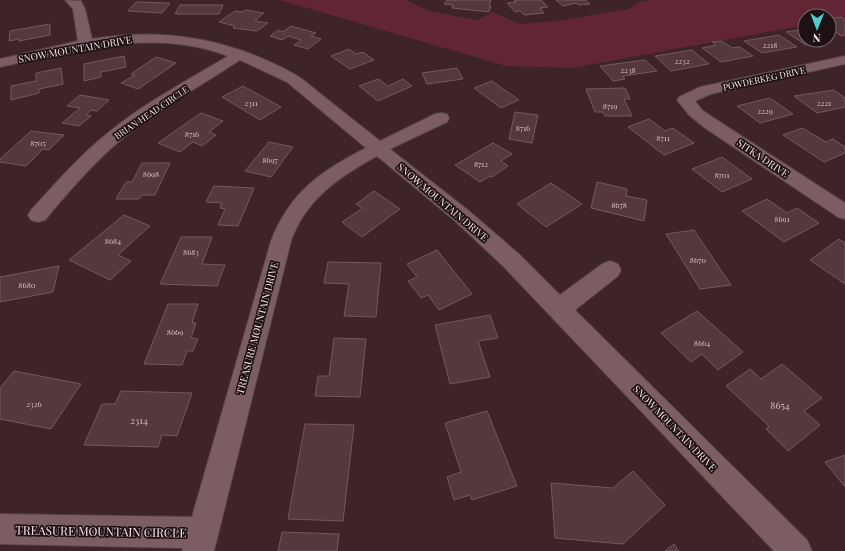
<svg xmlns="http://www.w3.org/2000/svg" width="845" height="551" viewBox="0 0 845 551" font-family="'Playfair Display',serif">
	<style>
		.green { fill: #622534 }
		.building { fill: #54383d; stroke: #75575c }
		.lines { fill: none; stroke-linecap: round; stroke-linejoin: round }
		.minor-casing { stroke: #584146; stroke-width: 2 }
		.minor { fill: #7b5d62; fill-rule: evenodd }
		.labels { text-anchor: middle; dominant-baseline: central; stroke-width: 3.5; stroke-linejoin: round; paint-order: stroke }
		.number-label { font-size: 8px; fill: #d2bdc0 }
		.far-street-label { font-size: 9px; fill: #fce9ec; stroke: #1d1113 }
		.street-label { font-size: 10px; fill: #fce9ec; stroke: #1d1113 }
		.near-number-label { font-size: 10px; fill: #d2bdc0 }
		.near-street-label { font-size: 12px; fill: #fce9ec; stroke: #1d1113 }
	</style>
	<rect width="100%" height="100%" fill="#3e2429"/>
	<polygon class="green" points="280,0 406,0 429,11 478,20 493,12 519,24 558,21 629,9 639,2 651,0 845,0 845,17 829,20 829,16 805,16 805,25 572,68 506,66"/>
	<g class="building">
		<polygon points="447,0 491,0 489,6 491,6 489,12 452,8 453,5 444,4"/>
		<polygon points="514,0 541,0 548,7 540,8 544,13 524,15 520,11 515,12 507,3 516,2"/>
		<polygon points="556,0 585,0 590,4 579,5 576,3 563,6"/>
		<polygon points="136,2 170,3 162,13 128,11"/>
		<polygon points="180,5 223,5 219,14 175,14"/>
		<polygon points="246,10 264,13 255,21 268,23 257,31 233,28 235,26 219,22 235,11 243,12"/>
		<polygon points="841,17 845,19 845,35 842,36 829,28 829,19"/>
		<polygon points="50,24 50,35 19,41 19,39 9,41 10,31"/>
		<polygon points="291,26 316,33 311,36 321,39 308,49 294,45 301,40 288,36 282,40 270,36 278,30 283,32"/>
		<polygon points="805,29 805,40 816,40 819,43 806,45 786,32"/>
		<polygon points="779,35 797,47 762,53 744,41"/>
		<polygon points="722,41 732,48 740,47 753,56 721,62 702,48 716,45 712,42"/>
		<polygon points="349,49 356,54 363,52 374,60 350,69 331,56"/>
		<polygon points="692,50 709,64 671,71 655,56"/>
		<polygon points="124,56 126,67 101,72 101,77 84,81 84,64"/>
		<polygon points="156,57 176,63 138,89 121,83 135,75 131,74"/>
		<polygon points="645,60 657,71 623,76 625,79 613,81 600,66"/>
		<polygon points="61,68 63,84 39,89 39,93 11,100 11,86 36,81 36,73"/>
		<polygon points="457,68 463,79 427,84 422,73"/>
		<polygon points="378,79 388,86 403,79 412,86 378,101 359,86"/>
		<polygon points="492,81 519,100 501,108 474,88"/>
		<polygon points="243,86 281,107 260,120 222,97"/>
		<polygon points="625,88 630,99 624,99 632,116 605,116 603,112 595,112 586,89"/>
		<polygon points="834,90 845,98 845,107 817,113 794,96"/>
		<polygon points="80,95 109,100 97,111 91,110 86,115 91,116 79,126 62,123 80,108 67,106"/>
		<polygon points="770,98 793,114 760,123 737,106"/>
		<polygon points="515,112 538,115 532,143 509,139"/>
		<polygon points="201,113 223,121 209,132 216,135 202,146 193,142 180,152 158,143"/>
		<polygon points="649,119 665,131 673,128 694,143 664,155 628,127"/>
		<polygon points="802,128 826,142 833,139 845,147 845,153 824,162 783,135"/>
		<polygon points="31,131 64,135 49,150 43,149 26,166 0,162 0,159"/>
		<polygon points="269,142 293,147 271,177 245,171"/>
		<polygon points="493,143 512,154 501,161 508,166 492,177 490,176 480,182 455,165"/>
		<polygon points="722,157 752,179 722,192 692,169"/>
		<polygon points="142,163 170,163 155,195 142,195 139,199 116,199 126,182 132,182"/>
		<polygon points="597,182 627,189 626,196 647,200 644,221 591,208"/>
		<polygon points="551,183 582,204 546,227 517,204"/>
		<polygon points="214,186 254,188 238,226 218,225 225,209 220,208 222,203 206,202"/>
		<polygon points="374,191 400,209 362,237 342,222 363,208 356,204"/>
		<polygon points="767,199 787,213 797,208 819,223 784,242 742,211"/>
		<polygon points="124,215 150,226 118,255 131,261 110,280 69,260"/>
		<polygon points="694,230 731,285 700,289 666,234"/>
		<polygon points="181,237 212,237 202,264 225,265 217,286 160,284"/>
		<polygon points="839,239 845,243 845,284 810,260"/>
		<polygon points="437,250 472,294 439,310 428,295 421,298 408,281 417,277 407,264"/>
		<polygon points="328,262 381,263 376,317 344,316 349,284 324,283"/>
		<polygon points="59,266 53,292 0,302 0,277"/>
		<polygon points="168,304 198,304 192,323 196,323 191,338 198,339 193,351 187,351 182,365 144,364"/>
		<polygon points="697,311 743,352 718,370 702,354 691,362 661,333"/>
		<polygon points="490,315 498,338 478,341 490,377 450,384 435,325"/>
		<polygon points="334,338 366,339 360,397 315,396 318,376 329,376"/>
		<polygon points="782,364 822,398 804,411 820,425 788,451 766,429 769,426 726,386 750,369 761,379"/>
		<polygon points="14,371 81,384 51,429 0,419 0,388"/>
		<polygon points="121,391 192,393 177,436 162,435 158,447 84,445 102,404 115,404"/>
		<polygon points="487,411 517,486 472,500 470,495 454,500 447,477 461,472 445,423"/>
		<polygon points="305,424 354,425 343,521 288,519"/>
		<polygon points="845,455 845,487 825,462"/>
		<polygon points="633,471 665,505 623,544 555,538 551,483 613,488"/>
		<polygon points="282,532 339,534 337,551 278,551"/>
		<polygon points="674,544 679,551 665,551"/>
	</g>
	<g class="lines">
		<g class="minor-casing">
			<g id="minor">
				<path d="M65 0 81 1 85 9 92 39C164 27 232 39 296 75 305 80 314 89 322 95 341 110 361 126 380 141L435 114 441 113 447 114 449 118 447 122 390 149 469 211 520 255 560 295 602 264 610 261 618 264 621 270 618 276 575 310 807 540 812 551H774L504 267 455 221 377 156C339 177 306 199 291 241L214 551H182L183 548 0 544V514L192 517 271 241C290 192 321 171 366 148L287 82 240 60C201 86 159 108 123 138 94 162 69 191 45 220L38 222 31 220 28 215 31 210C56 183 80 155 109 132 146 102 188 80 228 56 152 27 75 51 0 67V59L78 41 73 9Z"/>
				<polygon points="845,56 845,64 711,94 695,101 702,110 717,120 845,203 845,219 838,217 705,128 690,116 677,100 679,97 700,87"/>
			</g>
		</g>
		<use href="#minor" class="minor"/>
	</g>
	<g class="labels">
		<g class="number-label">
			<text x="770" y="44">2218</text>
			<text x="682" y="60">2232</text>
			<text x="628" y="69">2238</text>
			<text x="251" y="102">2311</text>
			<text x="824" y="102">2221</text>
			<text x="610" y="105">8719</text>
			<text x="765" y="110">2229</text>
			<text x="523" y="127">8716</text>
			<text x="192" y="133">8716</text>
			<text x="663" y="137">8711</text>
			<text x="38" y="142">8705</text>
			<text x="270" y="159">8697</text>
			<text x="481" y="163">8712</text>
			<text x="151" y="173">8698</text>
			<text x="722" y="174">8701</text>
			<text x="619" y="204">8678</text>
			<text x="782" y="218">8691</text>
			<text x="113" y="240">8684</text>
			<text x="191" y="251">8683</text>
			<text x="698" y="259">8670</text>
			<text x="27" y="284">8680</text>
			<text x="175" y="331">8669</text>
			<text x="702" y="342">8664</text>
			<text x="34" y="403">2326</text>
		</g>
		<g class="far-street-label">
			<text transform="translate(764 78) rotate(-12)">POWDERKEG DRIVE</text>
			<text transform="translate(151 112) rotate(-34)">BRIAN HEAD CIRCLE</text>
		</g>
		<g class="street-label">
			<text transform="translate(75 49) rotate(-10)">SNOW MOUNTAIN DRIVE</text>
			<text transform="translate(763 158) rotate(34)">SITKA DRIVE</text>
			<text transform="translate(443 202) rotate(40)">SNOW MOUNTAIN DRIVE</text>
			<text transform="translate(257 328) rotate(-75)">TREASURE MOUNTAIN DRIVE</text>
			<text transform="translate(675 428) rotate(46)">SNOW MOUNTAIN DRIVE</text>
		</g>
		<g class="near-number-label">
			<text x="780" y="405">8654</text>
			<text x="139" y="420">2314</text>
		</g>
		<g class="near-street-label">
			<text transform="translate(101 531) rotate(1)">TREASURE MOUNTAIN CIRCLE</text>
		</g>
	</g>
	<g transform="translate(817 28) rotate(181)"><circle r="19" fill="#1d1113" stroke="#76676a"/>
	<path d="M0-3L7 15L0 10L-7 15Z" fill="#53cdca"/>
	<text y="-6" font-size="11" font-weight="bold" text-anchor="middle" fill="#fce9ec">N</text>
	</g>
</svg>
